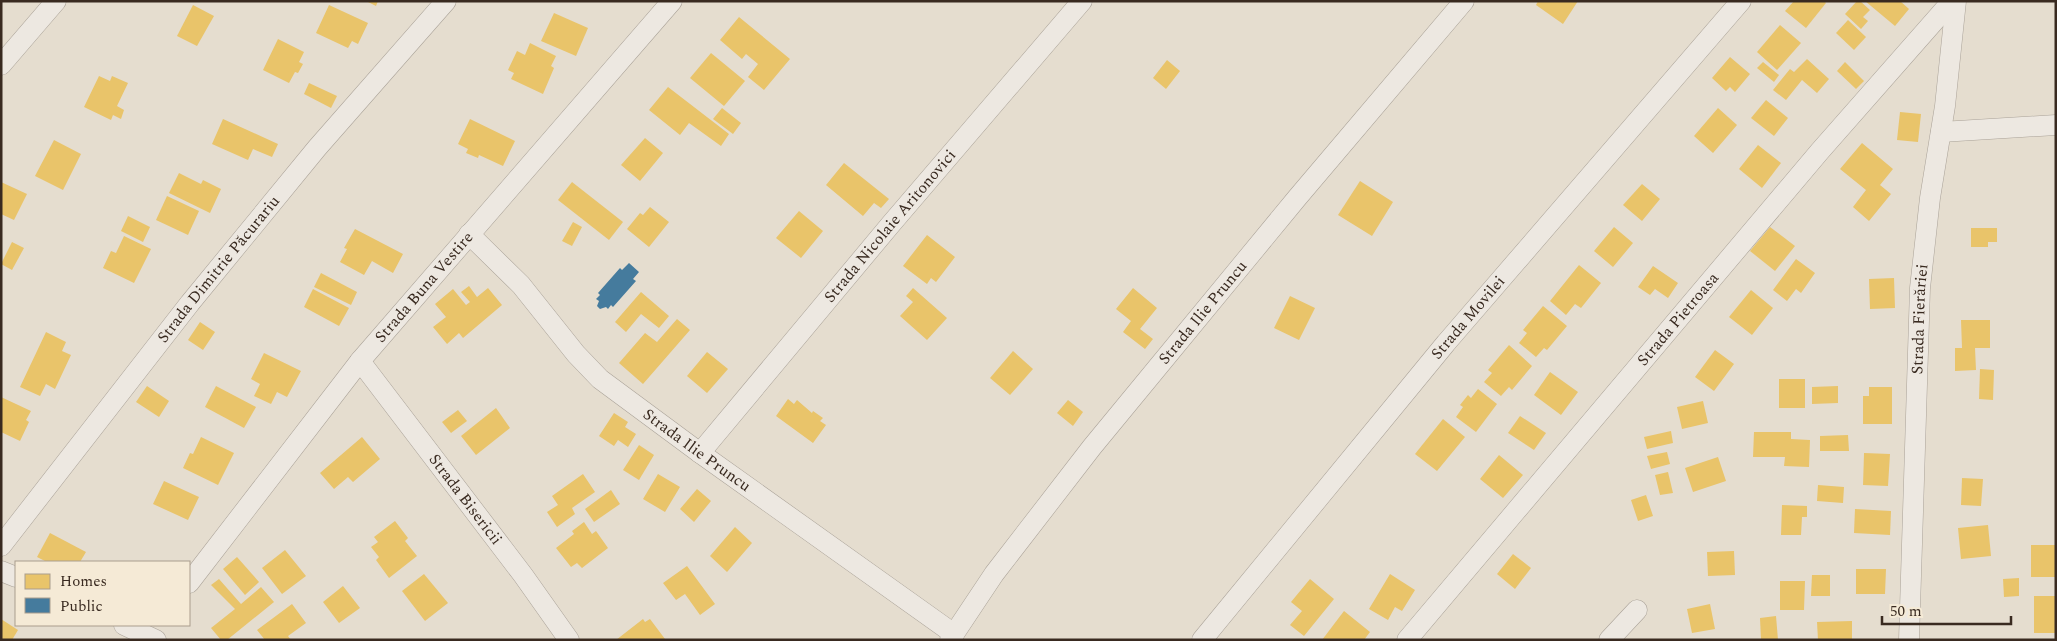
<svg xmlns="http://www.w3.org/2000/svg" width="2057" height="641" viewBox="0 0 2057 641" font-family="Spectral,serif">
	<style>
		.homes { fill: #e9c46a }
		.public { fill: #457b9d }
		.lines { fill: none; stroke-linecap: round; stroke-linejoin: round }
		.minor-casing { stroke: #aaa298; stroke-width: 21 }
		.minor { stroke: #ede8e1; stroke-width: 20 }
		.labels { text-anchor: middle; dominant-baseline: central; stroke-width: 5; stroke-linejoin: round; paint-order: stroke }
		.street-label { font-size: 16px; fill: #392a20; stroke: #f5ead6 }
	</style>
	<rect width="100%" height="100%" fill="#e5ddcf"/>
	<g class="homes">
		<polygon points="366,1 378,1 376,6"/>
		<polygon points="1538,1 1578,1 1563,24 1536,5"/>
		<polygon points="1794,1 1824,1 1826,3 1806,28 1785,11"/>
		<polygon points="1857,1 1860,1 1870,10 1863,17 1868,21 1861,29 1845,14"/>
		<polygon points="1865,1 1900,1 1909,9 1895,26"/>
		<polygon points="193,5 214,16 197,46 177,36"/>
		<polygon points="329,5 368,23 358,44 352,41 348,48 316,33"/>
		<polygon points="554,13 588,28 576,56 541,41"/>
		<polygon points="739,17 790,59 764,90 748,77 758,64 746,54 742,59 720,40"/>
		<polygon points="1848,20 1866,37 1854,50 1836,33"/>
		<polygon points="1780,25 1801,43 1777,70 1757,52"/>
		<polygon points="278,39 304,52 299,62 303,64 298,73 295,72 289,83 263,70"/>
		<polygon points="530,43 556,56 551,66 554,68 543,94 511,79 514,73 508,70 517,51 525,55"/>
		<polygon points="711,53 745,81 724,106 690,78"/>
		<polygon points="1730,57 1750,74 1735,92 1730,87 1726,91 1712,78"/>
		<polygon points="1807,59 1829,79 1817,93 1802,80 1786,100 1773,90 1790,69 1794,72"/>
		<polygon points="1167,60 1180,71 1166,89 1153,78"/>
		<polygon points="1763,62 1779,75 1774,82 1757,68"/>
		<polygon points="1845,62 1864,81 1856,89 1837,71"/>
		<polygon points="99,76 110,81 112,76 128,83 117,106 124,110 121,119 113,115 111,120 84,107"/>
		<polygon points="309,83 337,96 331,108 304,94"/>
		<polygon points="668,87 729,134 721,146 689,123 680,135 649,110"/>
		<polygon points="1766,100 1788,118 1774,136 1751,118"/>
		<polygon points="722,108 741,123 733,134 713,119"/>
		<polygon points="1718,108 1737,125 1713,153 1694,136"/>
		<polygon points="1900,112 1921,114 1918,142 1897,140"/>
		<polygon points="223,119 278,144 272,157 253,149 248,160 212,144"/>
		<polygon points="470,119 515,141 503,166 479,155 478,158 466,153 468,149 458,144"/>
		<polygon points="645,138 663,153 640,181 621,165"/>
		<polygon points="54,140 81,154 63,190 35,176"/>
		<polygon points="1862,143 1893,169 1880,185 1891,194 1869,221 1853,207 1866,190 1840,169"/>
		<polygon points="1758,145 1781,163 1762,188 1739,169"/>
		<polygon points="844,163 889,199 881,208 874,203 863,216 826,185"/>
		<polygon points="179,173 201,184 203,180 221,189 210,213 169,193"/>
		<polygon points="1360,181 1393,202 1372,236 1338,215"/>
		<polygon points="1,182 27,194 14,220 1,214"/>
		<polygon points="572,182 623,222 609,240 558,200"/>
		<polygon points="1642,184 1660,199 1642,221 1623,205"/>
		<polygon points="167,196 199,211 188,235 156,220"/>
		<polygon points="650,207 669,222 649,247 627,229 640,213 643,215"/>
		<polygon points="799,211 823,231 801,258 776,238"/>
		<polygon points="128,216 150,227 143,242 121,231"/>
		<polygon points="573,222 582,227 572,246 562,241"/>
		<polygon points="1614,227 1633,243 1613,267 1594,251"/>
		<polygon points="1770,227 1795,246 1775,271 1750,251"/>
		<polygon points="1971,228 1997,228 1997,242 1988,242 1988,247 1971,247"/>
		<polygon points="355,229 403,254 393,273 372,261 364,275 340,262 347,249 344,248"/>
		<polygon points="927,235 955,257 936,282 931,278 927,284 903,266"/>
		<polygon points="124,236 151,249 134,283 103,268 111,251 116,253"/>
		<polygon points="12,242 24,248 12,270 1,264"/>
		<polygon points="1796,259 1815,273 1801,293 1796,289 1787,301 1773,290"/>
		<polygon points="1579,265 1601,283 1581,308 1575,304 1566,315 1550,301"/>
		<polygon points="1653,266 1678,283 1668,298 1655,289 1650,295 1638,287"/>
		<polygon points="321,273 357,292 351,305 314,287"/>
		<polygon points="1894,278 1895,308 1870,309 1869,279"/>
		<polygon points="469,286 477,297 488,288 502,305 463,338 459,333 447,344 433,327 446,317 435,304 453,289 466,305 470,302 461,292"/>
		<polygon points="913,288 947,318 927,340 900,316 913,302 906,296"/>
		<polygon points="1133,288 1157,308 1140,329 1153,339 1145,349 1123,332 1131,321 1116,309"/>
		<polygon points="313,289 349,308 339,326 304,307"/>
		<polygon points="1751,290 1773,308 1752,335 1729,317"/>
		<polygon points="641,292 669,316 659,328 641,314 626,332 615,322"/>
		<polygon points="1290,296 1315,308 1299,340 1274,328"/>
		<polygon points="1543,306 1567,326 1547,350 1544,348 1536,357 1519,343 1527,333 1523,330"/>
		<polygon points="677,319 690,330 643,384 619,363 645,333 657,342"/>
		<polygon points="1961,320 1990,320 1990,348 1975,348 1976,370 1955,371 1955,348 1962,348"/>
		<polygon points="200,322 215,332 203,350 188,340"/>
		<polygon points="46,332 66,342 62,351 71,355 55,389 46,384 40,396 20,387"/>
		<polygon points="1509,345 1532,366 1512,390 1509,387 1501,396 1484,382 1492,373 1488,370"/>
		<polygon points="1715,350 1734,364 1714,391 1695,377"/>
		<polygon points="1013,351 1033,369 1010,395 990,378"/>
		<polygon points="707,352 728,369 707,393 687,376"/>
		<polygon points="264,353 301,371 287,397 277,392 271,404 254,396 260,384 251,379"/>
		<polygon points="1980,369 1994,370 1993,400 1979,399"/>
		<polygon points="1550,372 1578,392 1561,415 1534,395"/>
		<rect x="1779" y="379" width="26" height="29"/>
		<polygon points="147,386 169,401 159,417 136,402"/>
		<polygon points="216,386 256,407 244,428 205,407"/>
		<polygon points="1838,386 1838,403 1812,404 1812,387"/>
		<polygon points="1869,387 1892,387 1892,424 1863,424 1863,396 1869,396"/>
		<polygon points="1478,389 1497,404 1476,432 1456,417 1463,407 1460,405 1468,395 1471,398"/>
		<polygon points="1,397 31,411 26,420 29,422 20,441 1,432"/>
		<polygon points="788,399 794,404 797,400 812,413 813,411 823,418 820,421 826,425 813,443 776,416"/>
		<polygon points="1068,400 1083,412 1073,426 1057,413"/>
		<polygon points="1703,401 1708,423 1682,429 1677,407"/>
		<polygon points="496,408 510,428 476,455 461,436"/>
		<polygon points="458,410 467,421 451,433 442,422"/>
		<polygon points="614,413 628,422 625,427 636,434 628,447 618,440 614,446 599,436"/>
		<polygon points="1520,416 1546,433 1534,450 1508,433"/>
		<polygon points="1443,419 1465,437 1437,471 1415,454"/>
		<polygon points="1671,431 1673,443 1647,449 1644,437"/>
		<polygon points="1754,432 1791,432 1791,439 1810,440 1809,467 1784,466 1785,457 1753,457"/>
		<polygon points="1848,435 1849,451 1820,451 1820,436"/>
		<polygon points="201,437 234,453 218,485 183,468 190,453 193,454"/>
		<polygon points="362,437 380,459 353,482 348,477 334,489 320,473"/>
		<polygon points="639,445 654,455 639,480 623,470"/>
		<polygon points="1667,452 1670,464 1651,469 1647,456"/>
		<polygon points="1864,453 1890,454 1888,486 1863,485"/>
		<polygon points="1499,455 1523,475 1503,498 1480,479"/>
		<polygon points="1718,457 1726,481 1693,492 1685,468"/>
		<polygon points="1668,472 1673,493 1660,495 1655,475"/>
		<polygon points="583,474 595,492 572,508 575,514 557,527 547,512 558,505 552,496"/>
		<polygon points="658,474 680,487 665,512 643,499"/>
		<polygon points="1962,478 1983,479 1981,506 1961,505"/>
		<polygon points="164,481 199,497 188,520 153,504"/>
		<polygon points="1818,485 1844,487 1843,503 1817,501"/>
		<polygon points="697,489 711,501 694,522 680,509"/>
		<polygon points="611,490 620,504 594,522 585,509"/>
		<polygon points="1646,495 1653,516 1638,521 1631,500"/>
		<polygon points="1782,505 1807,506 1807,517 1802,517 1801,535 1781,535"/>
		<polygon points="1855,509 1891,511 1890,535 1854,533"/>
		<polygon points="395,521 408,538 405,541 417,556 389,578 376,560 379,557 371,547 378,542 374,537"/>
		<polygon points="584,522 592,534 596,531 608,548 582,568 577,563 571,567 556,548 574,534 572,531"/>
		<polygon points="1988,525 1991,556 1961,559 1958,528"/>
		<polygon points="735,527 752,543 727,572 710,556"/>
		<polygon points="50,533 86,552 80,562 47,562 37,557"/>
		<rect x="2031" y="545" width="25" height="32"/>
		<polygon points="285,550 306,576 282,594 262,568"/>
		<polygon points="1734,551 1735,575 1708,576 1707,552"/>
		<polygon points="1513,554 1531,568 1515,589 1497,574"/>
		<polygon points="237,557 259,582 245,595 223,569"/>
		<polygon points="687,566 715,604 700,615 685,594 676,600 663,583"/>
		<polygon points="1856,569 1886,569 1885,594 1856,594"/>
		<polygon points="424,574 448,603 425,621 402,591"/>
		<polygon points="1390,574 1415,590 1402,611 1395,607 1388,620 1369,609"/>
		<polygon points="1812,575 1830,575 1830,596 1811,596"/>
		<polygon points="2019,578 2019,596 2004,597 2003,579"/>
		<polygon points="219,579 241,604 261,587 274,602 227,640 221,640 211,628 235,609 211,585"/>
		<polygon points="1310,579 1334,599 1304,636 1290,625 1302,611 1291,602"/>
		<polygon points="1780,581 1805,581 1804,610 1780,610"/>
		<polygon points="343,586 360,608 339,623 323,602"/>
		<rect x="2034" y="596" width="22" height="37"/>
		<polygon points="292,604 306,623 288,636 291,640 265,640 257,630"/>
		<polygon points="1710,604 1715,629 1692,633 1687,609"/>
		<polygon points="1344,611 1370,632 1364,640 1322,640"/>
		<polygon points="1776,616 1778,640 1761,640 1760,618"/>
		<polygon points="1,619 18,630 12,640 1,640"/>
		<polygon points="643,619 645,622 650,619 665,639 616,640"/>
		<polygon points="1852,621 1852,640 1818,640 1817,622"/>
	</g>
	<polygon class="public" points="629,263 639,272 633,279 636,281 613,307 611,305 608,309 606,307 600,309 597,306 599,301 596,299 600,295 598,293 620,268 622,270"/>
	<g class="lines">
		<g class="minor-casing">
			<g id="minor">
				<polyline points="1,65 56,1"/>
				<polyline points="1941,132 2056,125"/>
				<path id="s1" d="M469 234 521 285 576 354 600 379 700 453 954 634"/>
				<path id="s2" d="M360 361 523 575 569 640"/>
				<path id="s3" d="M700 453 891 224 1082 1"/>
				<path id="s4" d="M1 546 190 303 317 148 446 1"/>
				<polyline points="1,571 16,577"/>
				<path id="s5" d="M189 583 360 361 672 1"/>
				<polyline points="124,625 156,640"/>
				<path id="s6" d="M950 640 994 574 1092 447 1297 198 1464 1"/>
				<path id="s7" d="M1202 640 1446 343 1741 1"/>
				<path id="s8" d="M1407 640 1820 151 1952 1"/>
				<polyline points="1609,640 1637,610"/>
				<path id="s9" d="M1909 640 1920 288 1930 198 1945 106 1956 1"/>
			</g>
		</g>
		<use href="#minor" class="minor"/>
	</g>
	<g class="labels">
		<g class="street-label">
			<text stroke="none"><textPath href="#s3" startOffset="296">Strada Nicolaie Aritonovici</textPath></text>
			<text stroke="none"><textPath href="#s4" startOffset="352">Strada Dimitrie Păcurariu</textPath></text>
			<text stroke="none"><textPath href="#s5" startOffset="378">Strada Buna Vestire</textPath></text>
			<text stroke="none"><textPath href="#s6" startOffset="414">Strada Ilie Pruncu</textPath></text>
			<text stroke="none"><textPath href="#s7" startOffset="418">Strada Movilei</textPath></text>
			<text stroke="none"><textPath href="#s8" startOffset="420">Strada Pietroasa</textPath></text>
			<text stroke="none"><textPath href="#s9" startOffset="321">Strada Fierăriei</textPath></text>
			<text stroke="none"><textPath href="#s1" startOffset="316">Strada Ilie Pruncu</textPath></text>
			<text stroke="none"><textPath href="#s2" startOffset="174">Strada Bisericii</textPath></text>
		</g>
	</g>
	<rect width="2057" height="641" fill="none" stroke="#392a20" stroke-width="5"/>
	<rect x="15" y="561" width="175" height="65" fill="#f5ead6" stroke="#aa9d8d"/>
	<rect x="25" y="574" width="25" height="15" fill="#e9c46a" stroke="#aa9d8d"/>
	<text x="60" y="586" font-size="15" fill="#392a20">Homes</text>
	<rect x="25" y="598" width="25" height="15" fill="#457b9d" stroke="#aa9d8d"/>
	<text x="60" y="611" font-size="15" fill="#392a20">Public</text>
	<path d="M1882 616v8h129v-8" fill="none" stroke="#392a20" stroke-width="2.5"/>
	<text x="1890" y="616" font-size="15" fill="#392a20" stroke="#f5ead6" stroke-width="4" paint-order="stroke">50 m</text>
</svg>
